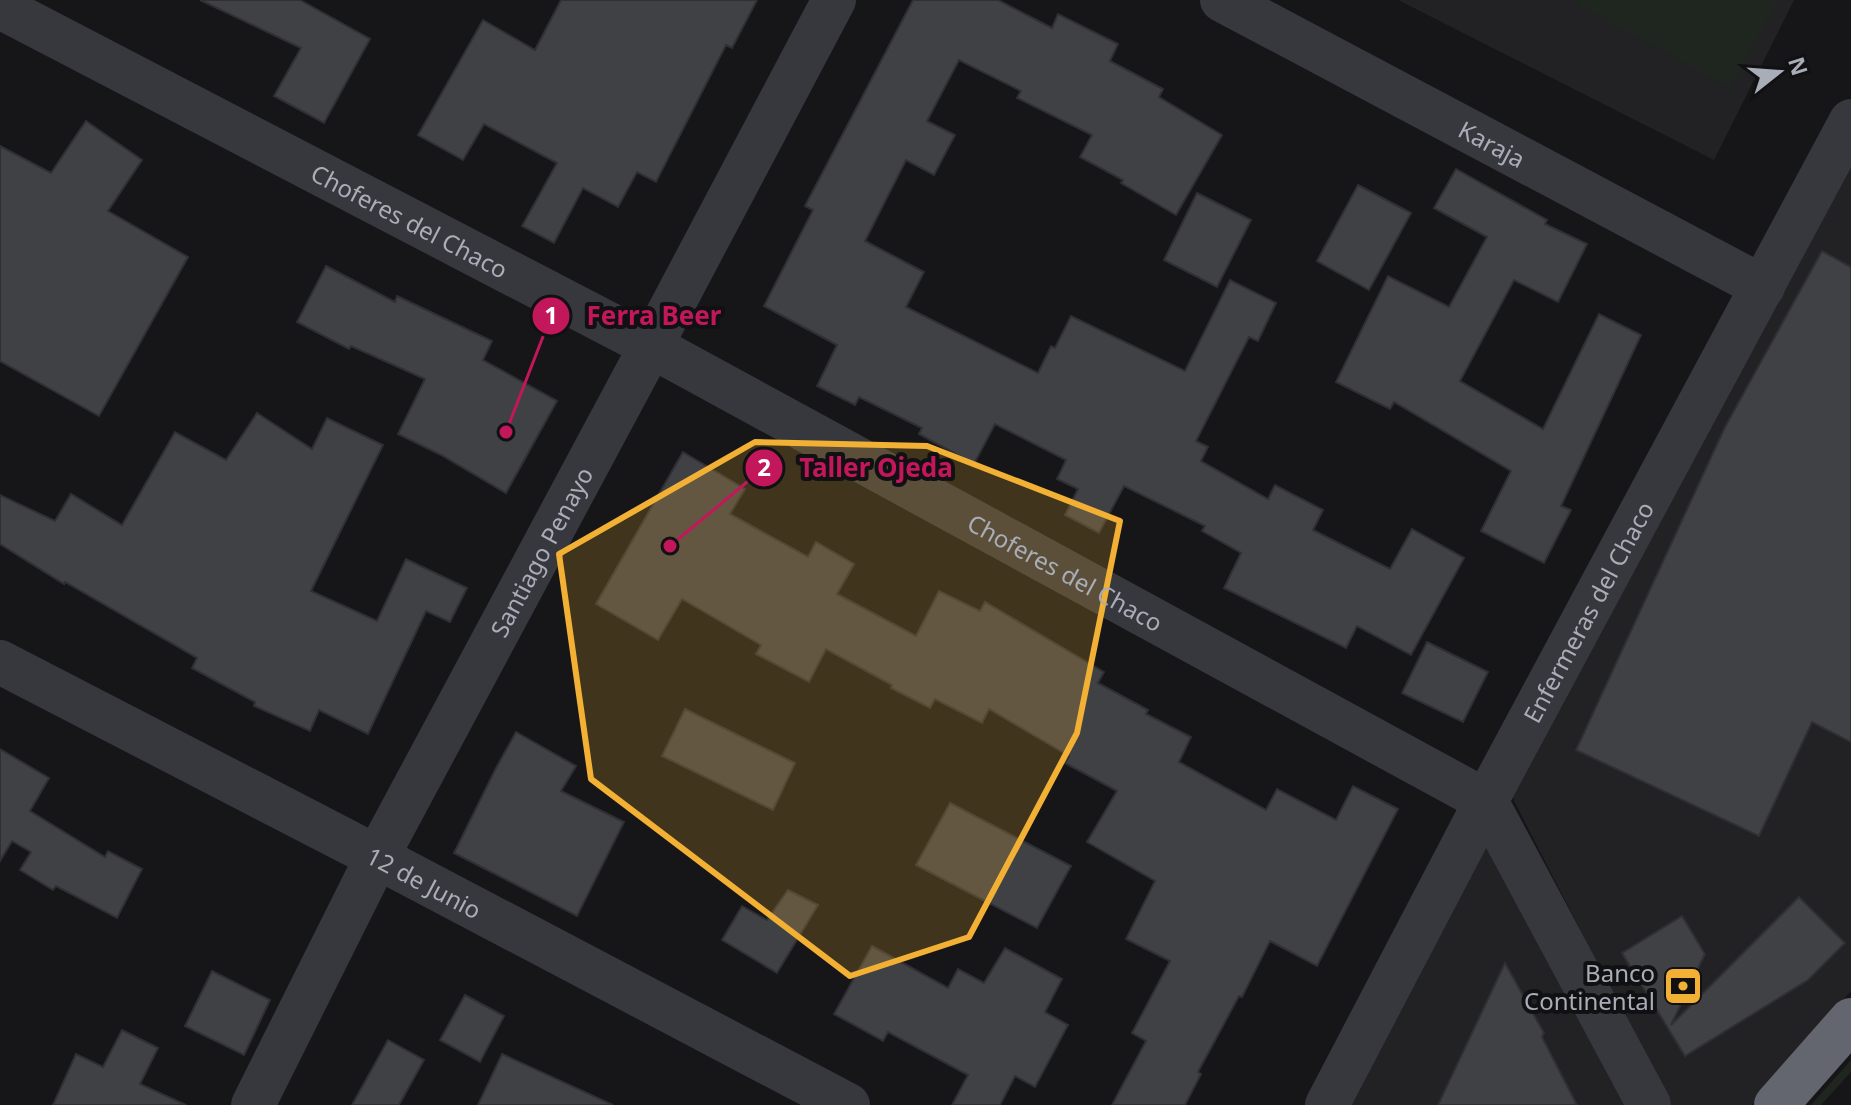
<svg xmlns="http://www.w3.org/2000/svg" width="1851" height="1105" viewBox="0 0 1851 1105" font-family="'Noto Sans',sans-serif">
	<style>
		.built { fill: #222225 }
		.green { fill: #1e261f }
		.building { fill: #404145; stroke: #303034; stroke-width: 2 }
		.lines { fill: none; stroke-linecap: round; stroke-linejoin: round }
		.minor { stroke: #37383d; stroke-width: 44 }
		.highway { stroke: #63666e; stroke-width: 44 }
		.marked { fill: #f2b134; fill-opacity: 0.2; stroke: #f2b134; stroke-width: 6; stroke-linejoin: round }
		.labels { text-anchor: middle; dominant-baseline: central; stroke-width: 8; stroke-linejoin: round; paint-order: stroke }
		.street-label { font-size: 24px; fill: #a8adb8; stroke: #111113 }
		.poi-label { font-size: 24px; fill: #a8adb8; stroke: #111113; text-anchor: end }
		.leader { fill: none; stroke: #c2185b; stroke-width: 3 }
		.callout-dot { fill: #c2185b; stroke: #111113; stroke-width: 3 }
		.mark-label { font-size: 24px; text-anchor: middle; font-weight: bold; fill: #fff }
		.callout-label { font-size: 26px; text-anchor: middle; font-weight: bold; fill: #c2185b; stroke: #111113; stroke-width: 8; stroke-linejoin: round; paint-order: stroke }
	</style>
	<rect width="100%" height="100%" fill="#161618"/>
	<g class="built">
		<polygon points="1398,0 1794,0 1714,160"/>
		<polygon points="1851,136 1851,991 1752,1105 1670,1105 1508,789"/>
		<polygon points="1486,801 1637,1105 1326,1105"/>
	</g>
	<g class="green">
		<polygon points="1579,0 1778,0 1730,88 1577,4"/>
		<polygon points="1851,1060 1851,1072 1821,1105 1811,1105"/>
	</g>
	<g class="building">
		<polygon points="200,0 300,0 370,39 324,123 274,96 301,48"/>
		<polygon points="561,0 757,0 732,48 726,45 656,182 637,172 618,207 583,188 554,243 522,226 557,163 484,124 463,160 418,135 483,20 535,50"/>
		<polygon points="913,0 998,0 1052,28 1058,14 1118,44 1110,61 1163,89 1159,97 1222,135 1176,215 1121,183 1123,180 1080,157 1092,135 1017,98 1021,91 959,60 927,121 955,135 934,175 906,160 865,241 924,272 906,307 1038,373 1051,346 1055,348 1071,316 1185,371 1230,280 1276,303 1258,341 1249,337 1196,441 1208,447 1201,461 1268,499 1275,485 1323,510 1313,530 1390,569 1412,529 1464,558 1411,655 1357,626 1346,648 1224,588 1241,553 1202,531 1205,526 1124,486 1099,533 1065,515 1078,489 1057,479 1066,460 995,424 974,464 919,434 922,428 859,397 855,405 817,386 837,345 764,306 813,210 805,206"/>
		<polygon points="86,121 142,160 108,211 188,257 99,416 0,361 0,146 51,173"/>
		<polygon points="1456,169 1547,220 1545,224 1587,244 1558,302 1514,280 1460,381 1543,429 1599,314 1641,335 1561,506 1571,510 1544,563 1481,531 1511,471 1394,402 1390,409 1336,382 1388,276 1449,307 1487,237 1434,208"/>
		<polygon points="1358,185 1411,213 1369,290 1317,261"/>
		<polygon points="1197,193 1251,220 1217,287 1164,260"/>
		<polygon points="1822,251 1851,267 1851,742 1812,722 1759,836 1576,750 1725,427"/>
		<polygon points="326,266 395,302 397,296 492,341 483,360 557,401 506,493 441,455 398,434 425,379 351,346 349,349 297,322"/>
		<polygon points="257,413 312,449 327,418 383,445 311,591 377,621 406,559 467,588 450,622 426,611 368,734 319,710 310,731 254,706 255,702 192,668 197,658 65,582 64,584 0,544 0,495 55,521 71,494 122,525 175,432 226,460"/>
		<polygon points="683,452 745,489 730,514 808,557 816,542 854,564 837,594 916,636 939,591 980,611 985,602 1104,672 1098,683 1148,710 1146,714 1191,737 1179,762 1266,810 1277,789 1336,820 1353,786 1398,809 1317,966 1270,941 1242,997 1239,996 1198,1072 1201,1074 1185,1105 1112,1105 1146,1041 1132,1033 1170,961 1126,939 1155,881 1087,842 1117,791 1065,763 1069,756 989,709 982,723 935,699 930,708 891,688 892,685 826,649 809,682 756,654 761,645 682,599 658,640 596,604"/>
		<polygon points="1427,642 1488,672 1463,722 1402,693"/>
		<polygon points="685,709 795,763 773,810 662,756"/>
		<polygon points="516,732 576,766 561,791 624,822 577,916 454,853 495,770"/>
		<polygon points="0,749 49,778 30,811 105,857 108,851 142,869 117,918 56,886 53,890 20,870 31,852 12,841 0,861"/>
		<polygon points="950,803 1071,866 1037,928 916,865"/>
		<polygon points="788,890 818,905 777,973 722,940 742,906 767,920"/>
		<polygon points="1799,897 1845,943 1808,980 1685,1056 1622,953 1682,916 1705,954 1671,1025"/>
		<polygon points="872,946 948,988 958,969 984,983 1005,948 1062,979 1045,1012 1068,1025 1035,1087 1015,1076 1000,1105 952,1105 968,1075 888,1032 883,1041 834,1014"/>
		<polygon points="1505,963 1544,1033 1542,1037 1577,1105 1438,1105"/>
		<polygon points="212,971 270,1000 244,1055 185,1026"/>
		<polygon points="465,995 504,1016 480,1062 440,1040"/>
		<polygon points="122,1030 158,1048 140,1084 186,1105 53,1105 76,1054 103,1067"/>
		<polygon points="388,1040 424,1060 399,1105 352,1105"/>
		<polygon points="502,1054 613,1105 478,1105"/>
	</g>
	<g class="lines">
		<g class="minor">
			<path id="s1" d="M1222 0 1763 287"/>
			<path id="s2" d="M0 7 651 346 1486 801 1649 1105"/>
			<path id="s3" d="M0 662 377 857 848 1105"/>
			<path id="s4" d="M253 1105 377 857 651 346 834 0"/>
			<path id="s5" d="M1327 1105 1486 801 1851 121"/>
		</g>
		<polyline class="highway" points="1776,1105 1851,1020"/>
	</g>
	<path class="marked" d="M755 442 927 446 1120 521 1077 733 969 937 850 976 591 779 559 554Z"/>
	<defs>
		<g id="bank-square" transform="scale(2)"><rect x="-9" y="-9" width="18" height="18" rx="4" fill="#f2b134" stroke="#111113"/><path d="M-6-4H6V4H-6ZM0-2.3a2.3 2.3 0 1 0 0 4.6a2.3 2.3 0 1 0 0-4.6Z" fill="#111"/></g>
	</defs>
	<g fill-rule="evenodd">
		<use href="#bank-square" x="1683" y="986"/>
	</g>
	<g class="labels">
		<g class="street-label">
			<text stroke="none"><textPath href="#s1" startOffset="306">Karaja</textPath></text>
			<text stroke="none"><textPath href="#s2" startOffset="462">Choferes del Chaco</textPath></text>
			<text stroke="none"><textPath href="#s4" startOffset="624">Santiago Penayo</textPath></text>
			<text stroke="none"><textPath href="#s2" startOffset="1206">Choferes del Chaco</textPath></text>
			<text stroke="none"><textPath href="#s5" startOffset="558">Enfermeras del Chaco</textPath></text>
			<text stroke="none"><textPath href="#s3" startOffset="478">12 de Junio</textPath></text>
		</g>
		<g class="poi-label">
			<text x="1655" y="972">Banco<tspan x="1655" dy="28">Continental</tspan></text>
		</g>
	</g>
	<path class="leader" d="M506 432L551 316M670 546L764 468"/>
	<g class="callout-dot">
		<circle cx="506" cy="432" r="8"/>
		<circle cx="670" cy="546" r="8"/>
		<circle cx="551" cy="316" r="20"/>
		<circle cx="764" cy="468" r="20"/>
	</g>
	<g class="mark-label">
		<text x="551" y="324">1</text>
		<text x="764" y="476">2</text>
	</g>
	<g class="callout-label">
		<text x="654" y="325">Ferra Beer</text>
		<text x="876" y="477">Taller Ojeda</text>
	</g>
	<g transform="translate(1779 72) rotate(73)" stroke="#111113" stroke-width="6" paint-order="stroke">
	<path d="M0-6L14 30L0 20L-14 30Z" fill="#a8adb8"/>
	<text y="-12" font-size="22" font-weight="bold" text-anchor="middle" fill="#a8adb8">N</text>
	</g>
</svg>
